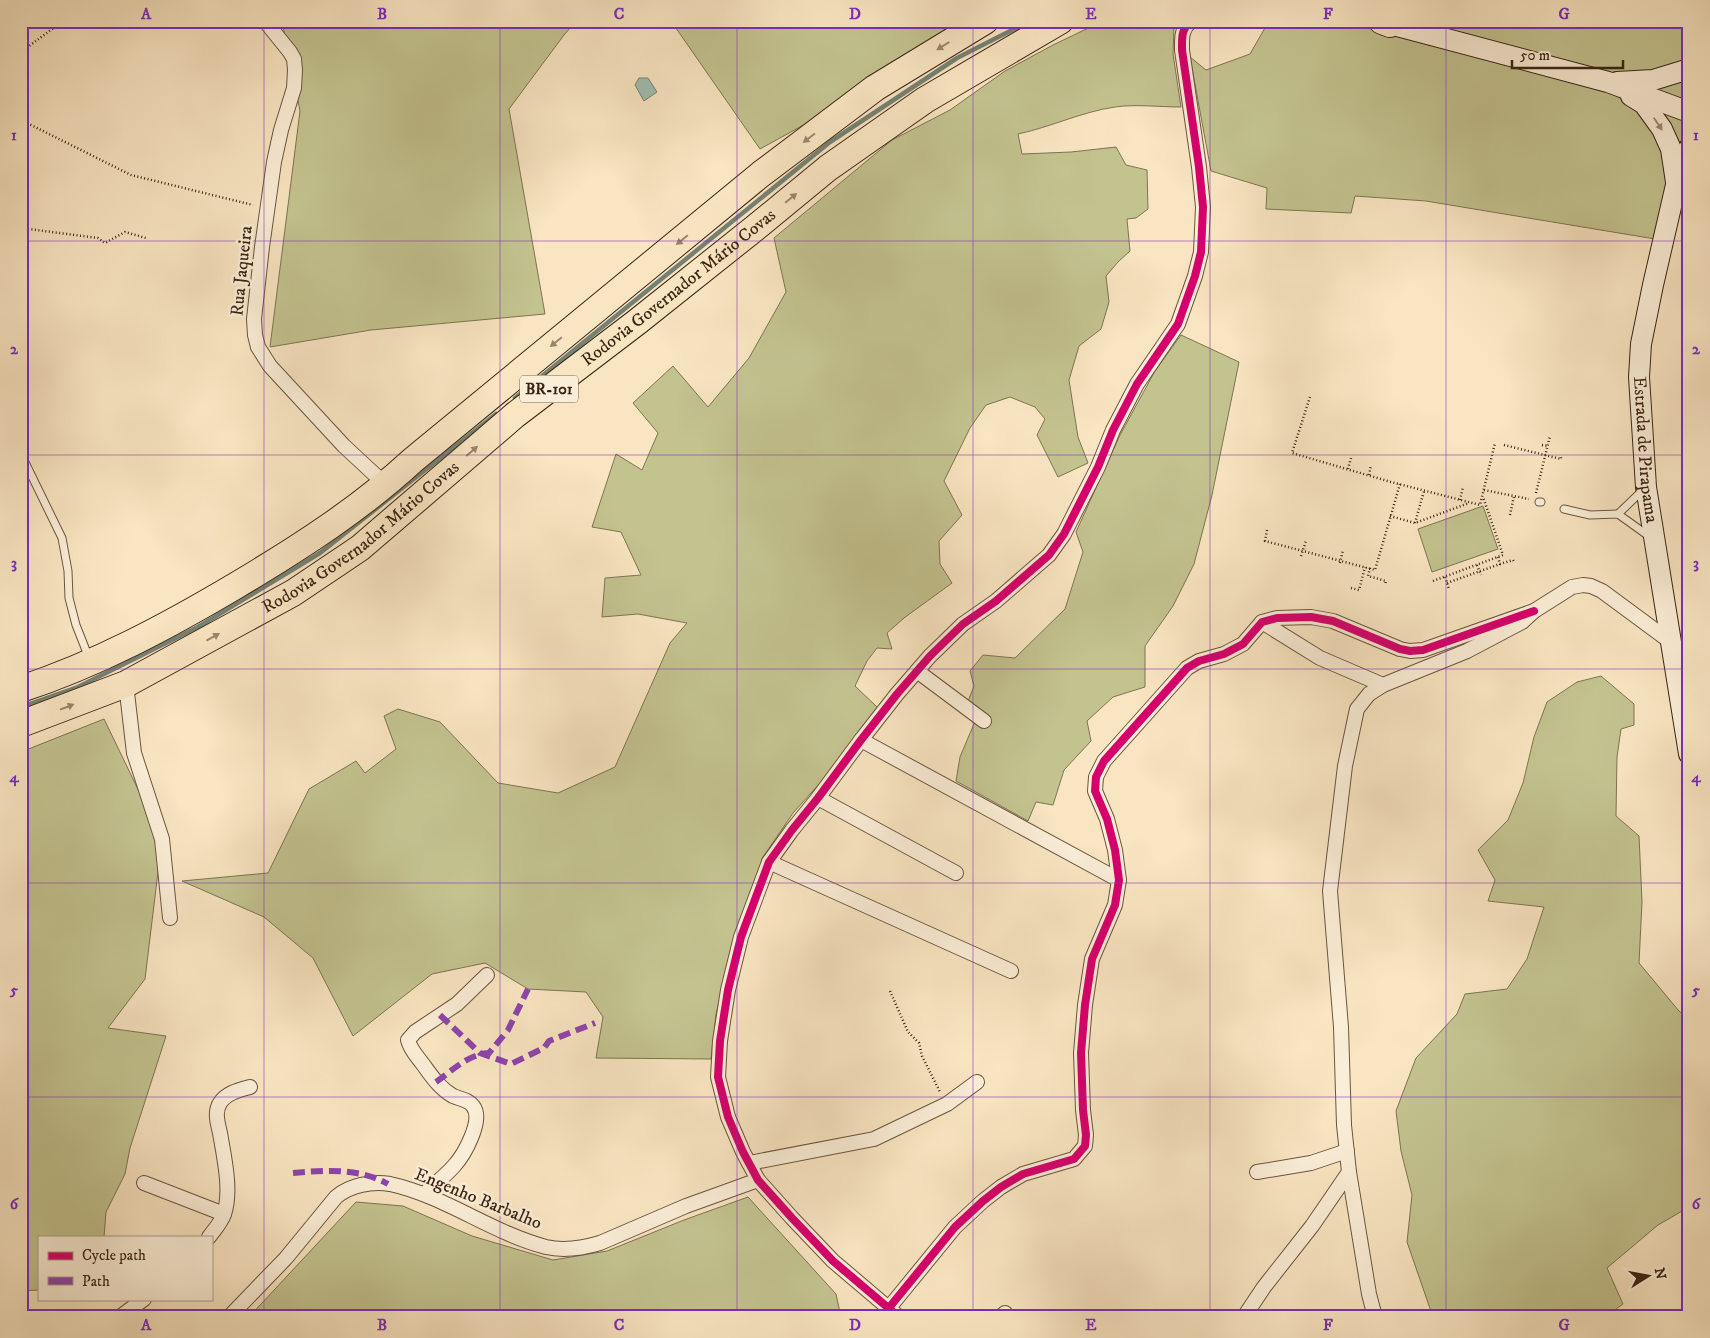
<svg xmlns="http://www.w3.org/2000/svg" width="1710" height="1338" viewBox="0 0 1710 1338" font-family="'IM FELL DW Pica',serif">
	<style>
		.green { fill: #c3c390; stroke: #7e7452 }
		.water { fill: #9ebfb2; stroke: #768173 }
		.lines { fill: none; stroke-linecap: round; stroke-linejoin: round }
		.stream { stroke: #768173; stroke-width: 4.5 }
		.lane-casing { stroke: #6a5540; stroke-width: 9 }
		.street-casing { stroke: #6a5540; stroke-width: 16 }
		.secondary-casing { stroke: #3a2514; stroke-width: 22 }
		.highway-casing { stroke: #3a2514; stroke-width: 28 }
		.path { stroke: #3a2514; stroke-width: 2.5; stroke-dasharray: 1 2.5; stroke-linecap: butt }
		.lane { stroke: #fbeed7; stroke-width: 7 }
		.street { stroke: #fbeed7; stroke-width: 14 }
		.secondary { stroke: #fbeed7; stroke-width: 20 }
		.highway { stroke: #f9e5c2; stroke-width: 26 }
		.quiet { stroke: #8e44ad; stroke-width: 6; stroke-dasharray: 12 6; stroke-linecap: butt }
		.cycleway-casing { stroke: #fbeed7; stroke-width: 11 }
		.cycleway { stroke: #d6006c; stroke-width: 8 }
		.oneway { fill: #9a856b }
		.oneway2 { fill: #9a8a76 }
		.grid { fill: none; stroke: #7b2cbf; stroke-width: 1; stroke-opacity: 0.55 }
		.labels { text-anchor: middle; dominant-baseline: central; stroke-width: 5; stroke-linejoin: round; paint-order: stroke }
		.shield { fill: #fbeed7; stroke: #74614e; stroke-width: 1 }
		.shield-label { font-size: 16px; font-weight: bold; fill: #3a2514 }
		.street-label { font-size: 18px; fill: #3a2514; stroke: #fbeed7 }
		.neatline { fill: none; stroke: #7b2cbf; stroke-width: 2 }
		.grid-label { font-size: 16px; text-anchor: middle; font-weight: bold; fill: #7b2cbf }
	</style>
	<rect width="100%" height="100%" fill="#f9e5c2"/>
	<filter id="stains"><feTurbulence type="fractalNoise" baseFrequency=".004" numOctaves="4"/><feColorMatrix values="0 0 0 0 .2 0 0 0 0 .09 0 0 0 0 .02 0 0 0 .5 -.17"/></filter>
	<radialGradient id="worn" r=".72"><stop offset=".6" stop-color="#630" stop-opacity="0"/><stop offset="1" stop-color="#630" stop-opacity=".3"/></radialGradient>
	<g class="green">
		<polygon points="282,21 576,21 564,35 509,109 545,314 371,330 270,347 300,111"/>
		<polygon points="671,21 992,21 760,149"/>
		<path d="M1103 21H1172L1174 26 1173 54 1181 107C1160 107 1135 104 1115 107 1081 112 1051 127 1018 134L1022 154 1071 152 1116 147 1126 165 1147 170 1148 209 1136 218 1127 219 1130 251 1118 262 1106 276 1109 302 1101 329 1079 346 1069 380 1078 437 1088 463 1058 477 1037 435 1045 419 1035 407 1010 397 986 405 970 428 944 481 962 515 939 541 940 564 952 583 904 618 887 633 892 649 877 648 867 661 855 686 878 708 829 773 793 813 763 857 734 940 716 1014 711 1059 596 1058 603 1017 586 992 528 989 485 963 432 974 353 1036 313 958 264 917 182 881 268 873 309 789 356 761 365 773 396 749 384 716 398 709 440 722 498 783 558 793 615 767 670 643 687 623 638 614 602 617 605 578 641 575 621 532 592 527 616 454 642 470 658 433 633 403 673 366 708 407 749 358 786 292 774 238 892 140 950 110 1005 71 1053 45Z"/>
		<polygon points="1269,21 1363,21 1608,91 1638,109 1655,133 1664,160 1671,187 1655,239 1426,201 1355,196 1351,213 1266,209 1267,188 1211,171 1190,57 1206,70 1250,54"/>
		<polygon points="1405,21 1689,21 1689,62 1672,69 1609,77"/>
		<polygon points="1689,70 1689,109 1619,84"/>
		<polygon points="1647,102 1689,116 1689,142 1677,176"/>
		<polygon points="1181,335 1239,362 1212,495 1194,564 1173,606 1145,646 1145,687 1113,697 1087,721 1091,741 1064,770 1053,805 1036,802 1028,821 956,781 960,757 976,719 965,709 974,686 970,671 983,655 1015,658 1065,609 1083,552 1076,532 1120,435 1155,371"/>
		<polygon points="1483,506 1498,549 1432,572 1418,529"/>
		<polygon points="1601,676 1634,704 1634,725 1621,729 1617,757 1616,816 1639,836 1642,902 1639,963 1679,1011 1689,1020 1689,1207 1658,1225 1607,1268 1623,1304 1605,1317 1433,1317 1407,1242 1412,1195 1401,1151 1396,1111 1416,1058 1457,1014 1465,994 1507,989 1527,959 1544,907 1488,901 1495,880 1478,850 1508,820 1523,783 1534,737 1547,702 1577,682"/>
		<polygon points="104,719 162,839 145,979 108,1028 166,1036 130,1148 125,1174 106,1212 104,1237 39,1237 39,1290 21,1291 21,752"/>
		<polygon points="748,1197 836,1294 841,1317 249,1317 356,1202 403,1206 472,1236 553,1260 607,1251 684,1220"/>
	</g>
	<polygon class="water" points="639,78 648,78 657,92 644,101 635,85"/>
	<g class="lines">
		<g class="stream">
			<polyline points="515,398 830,142 957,58 1030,21"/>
			<polyline points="21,707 78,687 198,627 320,553 496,414"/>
		</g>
		<g class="lane-casing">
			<g id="lane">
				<polyline points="21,454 62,538 68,571 69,598 76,625 89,658"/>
				<polyline points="1539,502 1541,502"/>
				<polyline points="1564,509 1590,515 1618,514 1650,537"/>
				<polyline points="1618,514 1644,489"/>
			</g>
		</g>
		<g class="street-casing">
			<g id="street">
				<polyline points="265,21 290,52 294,59 295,70 294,88 281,130 274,162 262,247 254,319 255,335 258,347 270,366 344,446 386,485"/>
				<polyline points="1262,622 1320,658 1383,685"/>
				<polyline points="917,671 984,721"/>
				<polyline points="126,684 134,753 162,839 170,918"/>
				<polyline points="861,740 1119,880"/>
				<polyline points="818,798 956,873"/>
				<polyline points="769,862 1011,971"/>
				<polyline points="749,1163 874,1139 947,1104 977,1082"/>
				<polyline points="1257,1172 1311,1163 1347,1151"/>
				<polyline points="1349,1172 1369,1294 1375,1317"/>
				<polyline points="144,1183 224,1214"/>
				<path d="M424 1194C434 1185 445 1176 454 1166 464 1155 484 1120 473 1106 469 1100 460 1099 453 1096 439 1088 431 1075 422 1063 416 1055 410 1049 408 1040L415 1032 457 1004 487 975"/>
				<path d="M209 1237C214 1230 221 1223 224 1214 232 1191 224 1157 220 1133 218 1124 214 1112 220 1103 226 1093 239 1090 250 1087"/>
				<polyline points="888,1309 955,1227 983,1201 1001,1187 1023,1174 1074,1159 1085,1146 1086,1135 1083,1110 1081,1053 1085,1005 1092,959 1115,905 1119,880 1115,850 1107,819 1095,791 1096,777 1104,761 1187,668 1199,661 1224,654 1243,644 1262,622 1277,618 1311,617 1333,621 1400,649 1410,651 1423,650 1534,611"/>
				<polyline points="120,1317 144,1299"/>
				<path d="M229 1317 286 1258 336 1197C350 1185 372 1181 390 1184 445 1196 492 1233 546 1247 563 1251 583 1248 600 1243L686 1206 758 1180"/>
				<path d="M899 1317 833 1261 792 1218 758 1180 743 1152 728 1117 718 1077 720 1041 728 990 741 937 769 862 792 830 818 798 861 740 897 694 930 656 963 624 996 601 1049 555 1064 534 1098 467 1113 430 1137 384 1178 324 1195 276 1201 252 1203 207 1199 167 1182 50C1182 38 1181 29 1191 21"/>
				<polyline points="1001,1317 1005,1313"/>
				<polyline points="1244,1317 1264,1287 1312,1226 1349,1172 1344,1125 1341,1027 1330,891 1345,766 1357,709 1369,694 1383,685 1467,651 1522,622 1534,611 1572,587 1583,585 1591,586 1602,591 1671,642"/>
			</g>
		</g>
		<g class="secondary-casing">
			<g id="secondary">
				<polyline points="1390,24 1608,82 1689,112"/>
				<polyline points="1617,82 1653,80 1689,69"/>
				<polyline points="1631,96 1644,104 1662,129 1671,149 1676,182"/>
				<path id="s1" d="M1689 148 1676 185 1653 285 1641 344 1639 377 1646 487 1689 754"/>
			</g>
		</g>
		<g class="highway-casing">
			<g id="highway">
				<polyline points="1382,21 1390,24"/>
				<path d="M21 689C97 664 168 626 237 585 299 548 360 509 413 460L761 174 875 88 985 21"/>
				<path id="s2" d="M21 724 126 684 293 593 360 548 515 415 637 322 755 228 828 168 925 100 1060 21"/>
			</g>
		</g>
		<g class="path">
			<polyline points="21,52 63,21"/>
			<polyline points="21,120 131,175 253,205"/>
			<polyline points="21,228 98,238 105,243 125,232 146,238"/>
			<polyline points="1310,397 1292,453 1391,482 1480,505 1495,443"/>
			<polyline points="1504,445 1561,459 1561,457"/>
			<polyline points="1542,445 1548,446"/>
			<polyline points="1348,469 1351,458"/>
			<polyline points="1369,475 1371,465"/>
			<polyline points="1484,490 1529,499"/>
			<polyline points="1536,493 1550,436"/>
			<polyline points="1460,500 1463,487"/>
			<polyline points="1510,515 1514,496"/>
			<polyline points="1390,516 1415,523 1469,503"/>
			<polyline points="1415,523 1424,491"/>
			<polyline points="1267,530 1265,541 1375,570 1400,484"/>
			<polyline points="1301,556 1306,541"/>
			<polyline points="1498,557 1500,564 1513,560 1514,562"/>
			<polyline points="1340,563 1343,550"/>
			<polyline points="1477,565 1481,575"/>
			<polyline points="1370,568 1368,576 1386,581 1385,585"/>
			<polyline points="1445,577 1449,589"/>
			<polyline points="1433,581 1503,555 1483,497"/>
			<polyline points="1447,583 1500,564"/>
			<polyline points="1351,588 1359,590 1365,567"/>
			<polyline points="890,991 908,1032 919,1043 922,1056 940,1092"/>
		</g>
		<use href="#lane" class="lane"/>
		<use href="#street" class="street"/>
		<use href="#secondary" class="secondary"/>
		<use href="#highway" class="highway"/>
		<g class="quiet">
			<polyline points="440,1015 480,1053 511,1064 544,1048 549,1041 595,1023"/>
			<path d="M436 1082C452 1071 468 1054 489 1053L508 1030 528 989"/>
			<path d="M293 1173C325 1170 360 1168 388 1184"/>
		</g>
		<g class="cycleway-casing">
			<g id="cycleway">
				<polyline points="888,1309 955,1227 983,1201 1001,1187 1023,1174 1074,1159 1085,1146 1086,1135 1083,1110 1081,1053 1085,1005 1092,959 1115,905 1119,880 1115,850 1107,819 1095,791 1096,777 1104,761 1187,668 1199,661 1224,654 1243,644 1262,622 1277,618 1311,617 1333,621 1400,649 1410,651 1423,650 1534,611"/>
				<path d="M899 1317 833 1261 792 1218 758 1180 743 1152 728 1117 718 1077 720 1041 728 990 741 937 769 862 792 830 818 798 861 740 897 694 930 656 963 624 996 601 1049 555 1064 534 1098 467 1113 430 1137 384 1178 324 1195 276 1201 252 1203 207 1199 167 1182 50C1182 38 1181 29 1191 21"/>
			</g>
		</g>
		<use href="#cycleway" class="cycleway"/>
	</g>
	<defs><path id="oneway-solid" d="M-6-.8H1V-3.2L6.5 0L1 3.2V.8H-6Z" transform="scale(1.25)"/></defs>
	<g class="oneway">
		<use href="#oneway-solid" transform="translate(943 46) rotate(148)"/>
		<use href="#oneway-solid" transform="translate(809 138) rotate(143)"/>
		<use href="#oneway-solid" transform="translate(791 198) rotate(-39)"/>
		<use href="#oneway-solid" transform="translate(682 240) rotate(141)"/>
		<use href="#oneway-solid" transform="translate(556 342) rotate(141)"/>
		<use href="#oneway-solid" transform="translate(472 451) rotate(-41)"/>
		<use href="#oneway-solid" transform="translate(213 637) rotate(-29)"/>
		<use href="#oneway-solid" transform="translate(67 707) rotate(-21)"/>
	</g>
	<use class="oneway2" href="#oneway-solid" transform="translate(1658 124) rotate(56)"/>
	<path class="grid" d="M264 21V1317M500 21V1317M737 21V1317M973 21V1317M1210 21V1317M1446 21V1317M21 241H1689M21 455H1689M21 669H1689M21 883H1689M21 1097H1689"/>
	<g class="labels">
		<rect class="shield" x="520" y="375.5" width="58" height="27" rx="4"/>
		<g class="shield-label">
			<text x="549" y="389">BR-101</text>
		</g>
		<g class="street-label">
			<text transform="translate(242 271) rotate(-84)">Rua Jaqueira</text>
			<text stroke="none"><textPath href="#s2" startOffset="795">Rodovia Governador Mário Covas</textPath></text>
			<text stroke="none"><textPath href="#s1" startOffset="308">Estrada de Pirapama</textPath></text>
			<text stroke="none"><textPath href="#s2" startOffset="390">Rodovia Governador Mário Covas</textPath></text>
			<text transform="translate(478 1199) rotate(22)">Engenho Barbalho</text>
		</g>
	</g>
	<rect width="1710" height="1338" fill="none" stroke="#f9e5c2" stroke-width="55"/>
	<rect x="38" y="1236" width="175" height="65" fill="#fbeed7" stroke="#ae9e89"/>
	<rect x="48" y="1252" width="25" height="8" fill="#d6006c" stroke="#ae9e89"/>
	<text x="82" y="1260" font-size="15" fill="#3a2514">Cycle path</text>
	<rect x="48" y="1277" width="25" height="8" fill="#8e44ad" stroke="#ae9e89"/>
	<text x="82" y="1286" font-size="15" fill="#3a2514">Path</text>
	<g transform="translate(1648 1276) rotate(79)" stroke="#fbeed7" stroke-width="4" paint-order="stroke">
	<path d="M0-4L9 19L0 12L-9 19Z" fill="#3a2514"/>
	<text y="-8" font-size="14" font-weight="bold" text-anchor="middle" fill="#3a2514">N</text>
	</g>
	<path d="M1512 60v8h111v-8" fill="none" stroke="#3a2514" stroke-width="2.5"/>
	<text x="1520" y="60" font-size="15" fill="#3a2514" stroke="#fbeed7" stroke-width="4" paint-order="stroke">50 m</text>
	<rect x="28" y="28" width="1654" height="1282" class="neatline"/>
	<g class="grid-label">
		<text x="146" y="19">A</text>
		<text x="382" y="19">B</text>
		<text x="619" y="19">C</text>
		<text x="855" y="19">D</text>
		<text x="1091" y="19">E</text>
		<text x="1328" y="19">F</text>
		<text x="1564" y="19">G</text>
		<text x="14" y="140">1</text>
		<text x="1696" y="140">1</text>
		<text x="14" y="354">2</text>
		<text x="1696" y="354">2</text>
		<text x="14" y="568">3</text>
		<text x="1696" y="568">3</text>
		<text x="14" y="782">4</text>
		<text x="1696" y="782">4</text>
		<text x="14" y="995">5</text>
		<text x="1696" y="995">5</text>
		<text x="14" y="1209">6</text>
		<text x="1696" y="1209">6</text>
		<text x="146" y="1330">A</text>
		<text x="382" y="1330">B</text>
		<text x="619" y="1330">C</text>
		<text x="855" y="1330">D</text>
		<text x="1091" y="1330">E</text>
		<text x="1328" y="1330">F</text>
		<text x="1564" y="1330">G</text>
	</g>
	<rect width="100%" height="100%" filter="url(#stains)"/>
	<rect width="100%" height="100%" fill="url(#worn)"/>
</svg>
